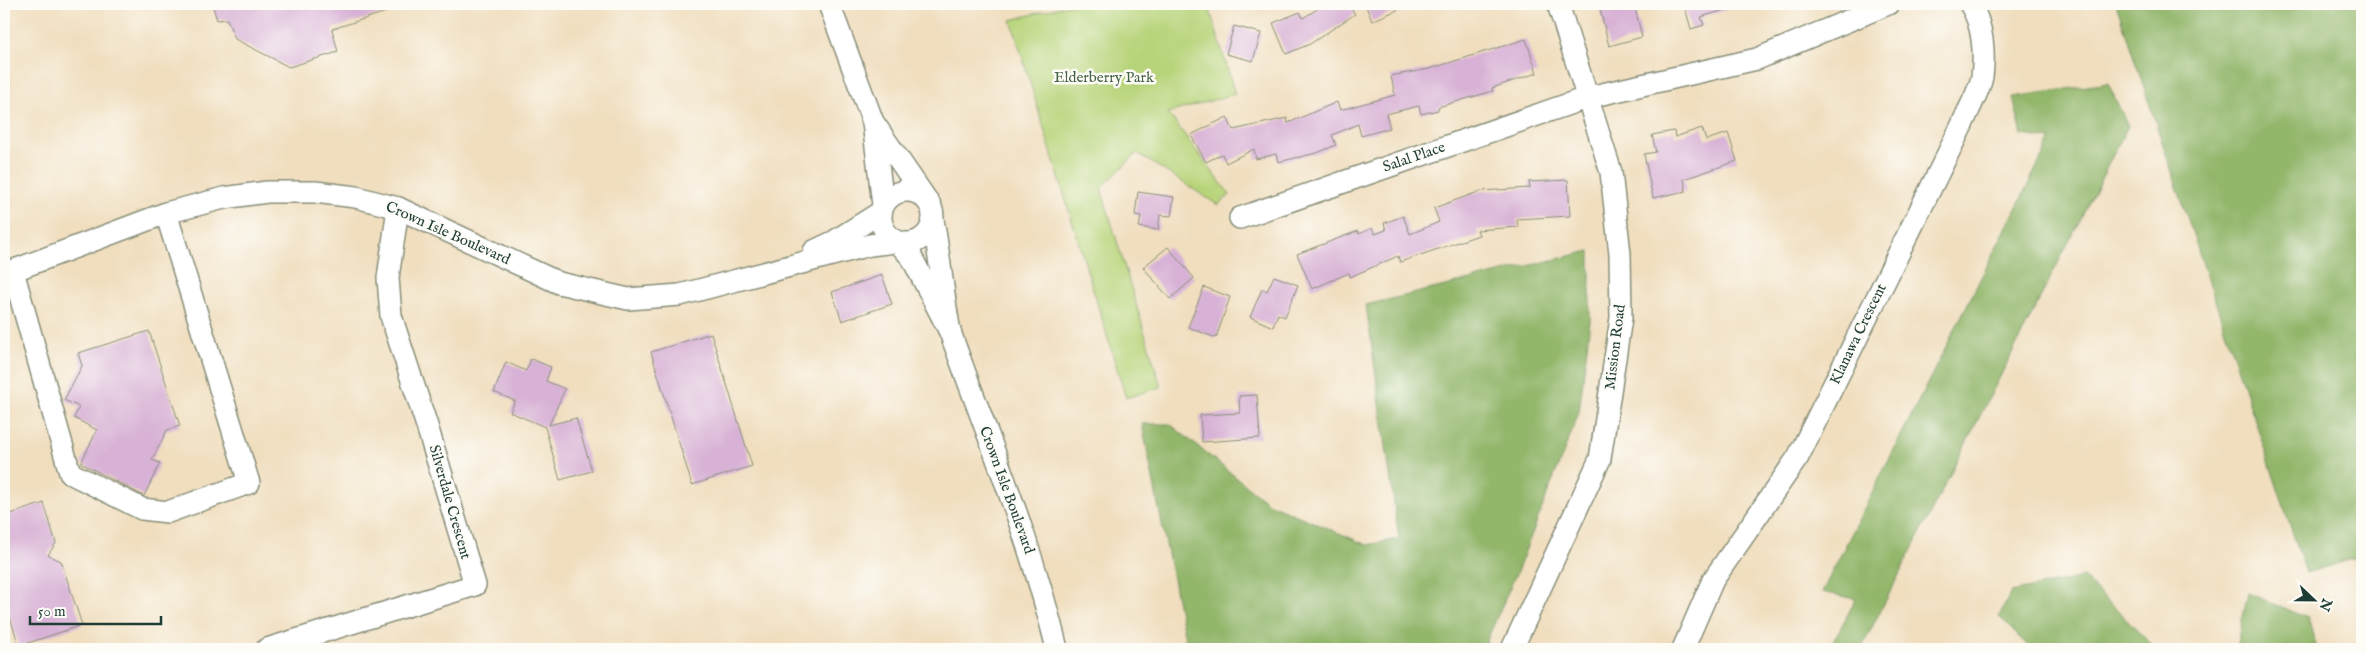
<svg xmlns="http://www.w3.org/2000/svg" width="2366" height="653" viewBox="0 0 2366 653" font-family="'IM FELL English',serif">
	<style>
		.green { fill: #b8d47a; stroke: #6c8857 }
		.forest { fill: #92b66a; stroke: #587a4f }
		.building { fill: #d8b2d6 }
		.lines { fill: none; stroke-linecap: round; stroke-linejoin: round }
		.minor-casing { stroke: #888e79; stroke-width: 24 }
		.minor { stroke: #fff; stroke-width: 21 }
		.labels { text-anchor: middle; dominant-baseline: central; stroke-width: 5; stroke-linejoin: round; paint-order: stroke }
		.park-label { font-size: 15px; fill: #456346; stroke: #fdfcf7 }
		.street-label { font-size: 15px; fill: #1f3d34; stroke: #fdfcf7 }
	</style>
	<rect width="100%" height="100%" fill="#fdfcf7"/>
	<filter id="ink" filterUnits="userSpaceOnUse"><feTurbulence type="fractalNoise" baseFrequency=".02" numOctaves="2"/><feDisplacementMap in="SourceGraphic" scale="10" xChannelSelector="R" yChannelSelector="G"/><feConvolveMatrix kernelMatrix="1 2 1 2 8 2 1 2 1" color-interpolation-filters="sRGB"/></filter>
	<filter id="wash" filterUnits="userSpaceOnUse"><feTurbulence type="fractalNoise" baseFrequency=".0096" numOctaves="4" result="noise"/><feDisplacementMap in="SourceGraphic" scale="20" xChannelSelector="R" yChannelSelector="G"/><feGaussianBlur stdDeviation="1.12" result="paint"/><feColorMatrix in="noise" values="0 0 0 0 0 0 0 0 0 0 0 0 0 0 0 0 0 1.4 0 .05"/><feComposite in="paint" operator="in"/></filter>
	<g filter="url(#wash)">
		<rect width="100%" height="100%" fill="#f0debe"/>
		<polygon class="green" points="1072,4 1208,4 1235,94 1168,113 1230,195 1218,205 1137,153 1101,188 1161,387 1126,398 1011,20"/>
		<g class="forest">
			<polygon points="2116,4 2362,4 2362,556 2306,573"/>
			<polygon points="2108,83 2128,126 1861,649 1829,649 1856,599 1822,592 2051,139 2022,135 2013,97"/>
			<polygon points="1590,251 1590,321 1579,413 1519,567 1483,649 1187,649 1142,424 1170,424 1268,503 1367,545 1399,539 1366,305"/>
			<polygon points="2083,577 2156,649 2031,649 1999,617 2011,592"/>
			<polygon points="2248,593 2308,618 2317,649 2236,649"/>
		</g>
		<g id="blocks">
			<g class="building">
				<polygon points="212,4 402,4 402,7 332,29 338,52 289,67 235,39 227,19 217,20"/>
				<polygon points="1325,4 1348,4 1355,14 1310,44 1286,54 1273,23 1300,12 1303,18"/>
				<polygon points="1365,4 1411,4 1372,21"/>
				<polygon points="1622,4 1634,4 1642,37 1609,46 1600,9"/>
				<polygon points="1684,4 1732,4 1732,8 1701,17 1704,25 1691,29"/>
				<polygon points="1234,26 1261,33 1253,61 1226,54"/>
				<polygon points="1526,39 1537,73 1492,88 1493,91 1438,107 1438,110 1421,114 1419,106 1386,114 1390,128 1361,136 1358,124 1332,135 1336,145 1317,153 1278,162 1276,154 1256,159 1254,149 1226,163 1222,154 1206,162 1191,135 1227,117 1233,130 1287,118 1288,123 1337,102 1340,110 1395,95 1391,76 1429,69"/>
				<polygon points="1702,128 1706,140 1728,133 1737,161 1684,179 1686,191 1653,198 1644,154 1656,152 1652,135 1674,131 1675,137"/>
				<polygon points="1568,180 1570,216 1517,219 1518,227 1477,230 1479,235 1400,262 1398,256 1350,277 1349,273 1312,289 1297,254 1358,231 1359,234 1372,228 1375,234 1386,230 1384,223 1403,216 1410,234 1439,222 1434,208 1481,191 1530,188 1529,182"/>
				<polygon points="1138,192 1174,197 1171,216 1160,215 1158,230 1139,227 1141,216 1135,215"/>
				<polygon points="1168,247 1194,278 1170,299 1143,267"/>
				<polygon points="882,275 892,304 842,321 832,292"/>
				<polygon points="1274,276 1298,285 1285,317 1278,314 1273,327 1250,317 1262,289 1267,291"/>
				<polygon points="1204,287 1230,297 1216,338 1188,327"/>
				<polygon points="149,331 180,426 167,430 152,460 160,463 144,496 81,463 97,430 74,418 79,407 64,400 82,366 78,353"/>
				<polygon points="711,333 752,466 692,485 651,352"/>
				<polygon points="531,359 551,367 546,381 565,389 549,425 576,418 592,471 560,480 545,427 510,412 515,401 494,392 506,362 526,371"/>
				<polygon points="1257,395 1260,438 1202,442 1200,415 1240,413 1239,396"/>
				<polygon points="44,503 56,543 48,555 61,561 82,625 19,646 4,598 4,516"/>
			</g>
		</g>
	</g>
	<g filter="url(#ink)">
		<use href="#blocks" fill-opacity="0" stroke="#888e79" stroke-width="1"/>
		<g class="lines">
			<g class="minor-casing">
				<g id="minor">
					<polyline points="829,4 873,122"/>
					<circle cx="907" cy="217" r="26"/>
					<polyline points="883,205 873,122 928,202"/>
					<polyline points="1240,218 1589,97 1757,59 1888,4"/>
					<path d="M898 242 912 258 950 332C943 295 940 257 933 220"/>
					<polyline points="814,251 835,241 881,212"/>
					<polyline points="13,271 70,473 142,509 168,512 249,483 166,213"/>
					<polyline points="4,274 166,213 224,198 267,192 315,192 356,197 398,208 559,283 628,299 680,295 870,245 895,242"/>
					<path d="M950 332C988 437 1031 541 1057 649"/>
					<polyline points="267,649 475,585 427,426 391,316 388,278 398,208"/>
					<polyline points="1512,649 1600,459 1621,318 1620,254 1611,172 1558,4"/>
					<path d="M1683 649 1713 580 1798 457 1962 125C1968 110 1979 92 1982 77 1985 53 1983 24 1970 4"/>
				</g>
			</g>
			<use href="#minor" class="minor"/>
		</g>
	</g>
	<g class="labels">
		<g class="park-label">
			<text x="1104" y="77">Elderberry Park</text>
		</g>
		<g class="street-label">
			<text transform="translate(1414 157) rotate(-19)">Salal Place</text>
			<text transform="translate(448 233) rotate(24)">Crown Isle Boulevard</text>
			<text transform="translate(1858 334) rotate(-64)">Klanawa Crescent</text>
			<text transform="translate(1615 347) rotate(-83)">Mission Road</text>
			<text transform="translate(1007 490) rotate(70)">Crown Isle Boulevard</text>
			<text transform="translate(450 502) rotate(74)">Silverdale Crescent</text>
		</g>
	</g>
	<rect width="2366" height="653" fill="none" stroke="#fdfcf7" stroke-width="20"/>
	<g transform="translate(2314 600) rotate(112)" stroke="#fdfcf7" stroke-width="4" paint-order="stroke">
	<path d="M0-4L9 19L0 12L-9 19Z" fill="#1f3d34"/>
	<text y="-8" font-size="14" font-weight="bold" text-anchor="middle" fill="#1f3d34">N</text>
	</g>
	<path d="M30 616v8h131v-8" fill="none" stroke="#1f3d34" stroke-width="2.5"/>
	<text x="38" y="616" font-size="15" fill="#1f3d34" stroke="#fdfcf7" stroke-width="4" paint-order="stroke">50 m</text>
</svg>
